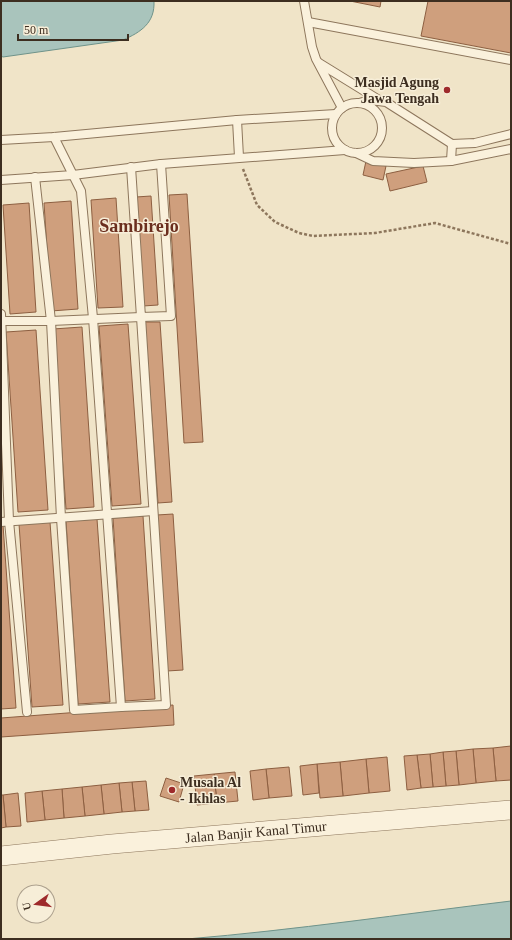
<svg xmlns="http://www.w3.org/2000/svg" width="512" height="940" viewBox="0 0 512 940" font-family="Georgia,serif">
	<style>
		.water { fill: #a9c4bc; stroke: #6f938a }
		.building { fill: #cf9f7d; stroke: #8d5f41 }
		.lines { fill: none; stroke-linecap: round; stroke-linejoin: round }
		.service-casing { stroke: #8d765c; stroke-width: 10 }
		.tertiary-casing { stroke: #8d765c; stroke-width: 20 }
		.path { stroke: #8d765c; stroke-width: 2.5; stroke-dasharray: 3 2; stroke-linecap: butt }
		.service { stroke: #faf1dc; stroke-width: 8 }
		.tertiary { stroke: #faf1dc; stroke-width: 19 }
		.poi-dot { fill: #9e2a2b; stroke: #f7eed8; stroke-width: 1.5 }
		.labels { text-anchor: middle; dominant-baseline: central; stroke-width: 3; stroke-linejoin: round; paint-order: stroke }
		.poi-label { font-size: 14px; font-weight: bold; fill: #3d2e20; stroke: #f7eed8; text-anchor: end }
		.street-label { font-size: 14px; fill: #3d2e20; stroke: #f7eed8 }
		.district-label { font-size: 18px; font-weight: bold; fill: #6b2e1e; stroke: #f7eed8 }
	</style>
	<rect width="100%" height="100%" fill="#f0e4c8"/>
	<g class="water">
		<path d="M1 1H154C155 23 141 32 123 40L3 57 1 56Z"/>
		<path d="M511 901V939H187C295 930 403 914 511 901Z"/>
	</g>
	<g class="building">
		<polygon points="350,1 381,1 380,7"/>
		<polygon points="428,1 511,1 511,53 421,36"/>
		<polygon points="366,161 386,166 383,180 363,175"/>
		<polygon points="423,166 427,182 390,191 386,174"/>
		<polygon points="187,194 203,442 184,443 169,195"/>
		<polygon points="151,196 158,305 143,306 136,197"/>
		<polygon points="116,198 123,307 98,308 91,200"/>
		<polygon points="71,201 78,309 51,311 44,203"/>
		<polygon points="29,203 36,312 10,314 3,205"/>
		<polygon points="145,322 160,322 172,502 158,503"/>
		<polygon points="128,324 141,504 112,506 99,326"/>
		<polygon points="82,327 94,507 66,509 53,329"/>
		<polygon points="36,330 48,510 18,512 6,332"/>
		<polygon points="173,514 183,670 167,671 157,515"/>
		<polygon points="143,516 155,699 125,701 113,518"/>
		<polygon points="97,519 110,702 78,704 66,521"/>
		<polygon points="50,522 63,705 32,707 19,524"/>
		<polygon points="3,525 16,708 1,709 1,526"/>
		<polygon points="173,705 174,725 1,737 1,718"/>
		<polygon points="511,746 511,780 496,781 493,748"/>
		<polygon points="493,748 496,781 476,783 473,749"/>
		<polygon points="473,749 476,783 459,785 456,751"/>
		<polygon points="456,751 459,785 446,786 443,752"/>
		<polygon points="443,752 446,786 433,787 430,754"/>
		<polygon points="430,754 433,787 421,788 417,755"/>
		<polygon points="417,755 421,788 407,790 404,756"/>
		<polygon points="387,757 390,791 369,793 366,759"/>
		<polygon points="366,759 369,793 343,796 340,762"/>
		<polygon points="340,762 343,796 320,798 317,764"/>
		<polygon points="317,764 319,793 303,795 300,766"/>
		<polygon points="289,767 292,796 269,798 266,769"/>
		<polygon points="266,769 269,798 253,800 250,771"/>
		<polygon points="235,772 238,801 217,803 214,774"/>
		<polygon points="214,774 217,803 197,805 194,776"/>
		<polygon points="166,778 184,784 179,802 160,796"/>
		<polygon points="146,781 149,810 135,811 132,782"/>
		<polygon points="132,782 135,811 122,812 119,783"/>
		<polygon points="119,783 122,812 104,814 101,785"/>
		<polygon points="101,785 104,814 85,816 82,787"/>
		<polygon points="82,787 85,816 64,818 62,789"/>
		<polygon points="62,789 64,818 45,820 42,791"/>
		<polygon points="42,791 45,820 27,822 25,793"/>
		<polygon points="18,793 21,826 6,827 3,795"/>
		<polygon points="1,795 3,795 6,827 1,828"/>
	</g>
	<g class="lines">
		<g class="service-casing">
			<g id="service">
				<polyline points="304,1 312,47 316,59 342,108"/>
				<polyline points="308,22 511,60"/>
				<polyline points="319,63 379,100"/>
				<polyline points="359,103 370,100 386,102 452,144 475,143 511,134"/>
				<circle cx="357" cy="128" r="25"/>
				<polyline points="237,120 239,157"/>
				<polyline points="1,140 54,137 237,120 336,114"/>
				<polyline points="356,153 373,161 414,163 451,161 511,149"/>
				<polyline points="451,161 452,144"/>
				<polyline points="131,167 141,317 171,316 161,164"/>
				<polyline points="35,177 51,321 61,518 74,710 121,707 93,318 81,191 54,137"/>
				<polyline points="1,180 73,175 161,164 345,150"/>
				<polyline points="1,314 9,521 27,712"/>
				<polyline points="1,321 51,321 141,317 166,705 121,707"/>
				<polyline points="1,522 153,511"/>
			</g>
		</g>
		<g class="tertiary-casing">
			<g id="tertiary">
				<path id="s1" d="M1 856 112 844 511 810"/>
			</g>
		</g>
		<polyline class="path" points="243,169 257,205 275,222 299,233 313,236 375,233 435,223 511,244"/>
		<use href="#service" class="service"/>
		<use href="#tertiary" class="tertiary"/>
	</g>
	<g class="poi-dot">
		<circle cx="447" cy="90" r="4"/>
		<circle cx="172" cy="790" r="4"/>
	</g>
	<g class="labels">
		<g class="poi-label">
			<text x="439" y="82">Masjid Agung<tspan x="439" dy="16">Jawa Tengah</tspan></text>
			<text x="180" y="782" text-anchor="start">Musala Al<tspan x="180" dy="16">- Ikhlas</tspan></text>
		</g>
		<g class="street-label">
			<text stroke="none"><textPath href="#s1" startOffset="256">Jalan Banjir Kanal Timur</textPath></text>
		</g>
		<g class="district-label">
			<text x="139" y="226">Sambirejo</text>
		</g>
	</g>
	<rect width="512" height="940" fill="none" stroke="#3d2e20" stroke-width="4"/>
	<g transform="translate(36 904) rotate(256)"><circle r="19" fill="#f7eed8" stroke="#ada18e"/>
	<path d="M0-3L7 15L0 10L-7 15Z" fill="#9e2a2b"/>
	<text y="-6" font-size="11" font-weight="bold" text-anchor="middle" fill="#3d2e20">U</text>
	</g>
	<path d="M18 34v6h110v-6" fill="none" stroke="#3d2e20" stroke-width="2"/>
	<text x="24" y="34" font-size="12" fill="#3d2e20" stroke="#f7eed8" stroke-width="3" paint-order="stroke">50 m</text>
</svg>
